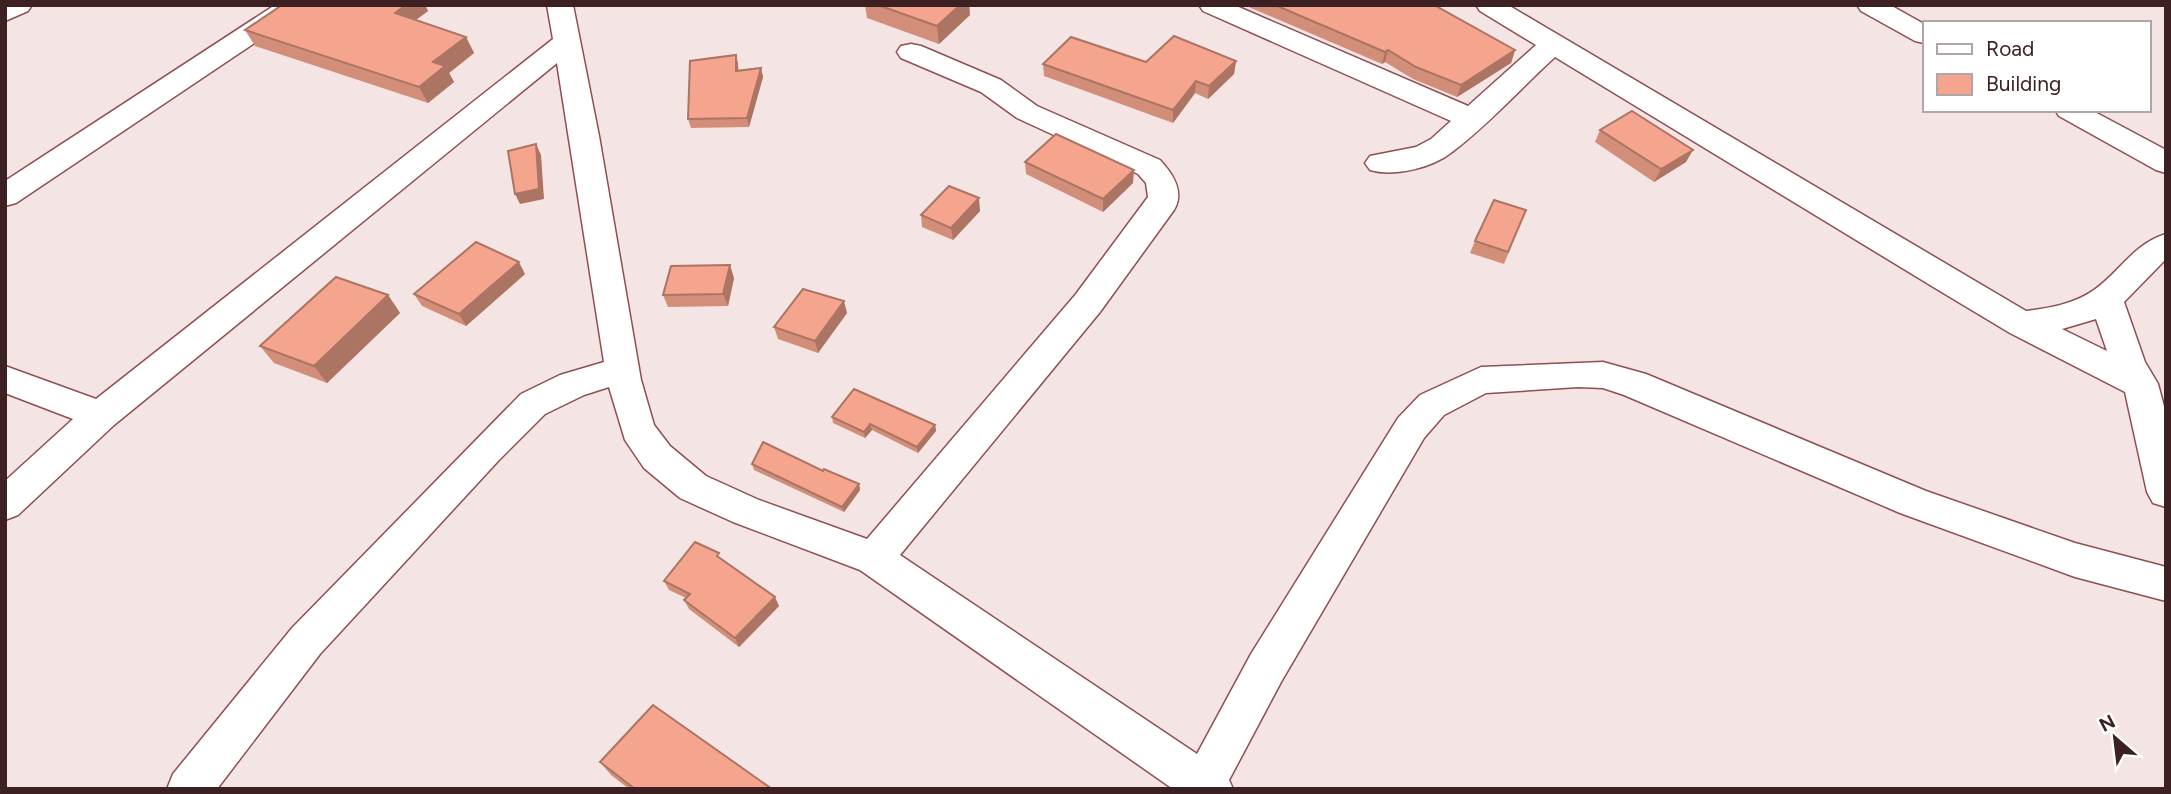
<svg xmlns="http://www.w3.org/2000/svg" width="2171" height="794" viewBox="0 0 2171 794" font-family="Figtree,sans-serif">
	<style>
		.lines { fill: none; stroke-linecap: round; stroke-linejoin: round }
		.minor-casing { stroke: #8f4e52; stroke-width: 3 }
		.minor { fill: #fff; fill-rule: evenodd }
		.wall { fill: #d38e7a }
		.shaded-wall { fill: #ac7463 }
		.building { fill: #f5a58e; stroke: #ac7463; stroke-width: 2 }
	</style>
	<rect width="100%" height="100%" fill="#f4e4e4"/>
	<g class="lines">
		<g class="minor-casing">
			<g id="minor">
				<polygon points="5,5 32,5 28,11 5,21"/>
				<polygon points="275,5 306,5 302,11 16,203 5,206 5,181"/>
				<path d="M547 5H573L599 136 641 380 654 425 670 446 706 476 759 500 867 539 1076 294 1148 197 1146 183 1138 174 1017 118 981 92 901 58 897 52 901 46 911 44 921 46 1001 80 1037 106 1160 160C1173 174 1185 192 1174 210L1100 312 900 555 1197 754 1251 654 1398 418 1420 395 1481 367 1603 362 1646 374 1926 491 2075 543 2166 567V601L2075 577 1900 513 1624 395 1603 388 1578 387 1486 393 1444 415 1424 438 1281 682 1229 780 1233 789H1173L860 570 733 522 680 498 644 468 625 440 609 387 584 395 545 414 499 460 320 654 217 789H167L173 774 292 628 521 394 560 375 604 362 557 63 114 425 18 515 5 520V481L73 419 5 393V366L96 399 553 39Z"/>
				<path d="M1199 5H1234L1468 106 1536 45 1480 11 1476 5H1508L2026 311C2050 308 2074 304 2094 290 2120 272 2133 244 2166 234V259L2124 302 2145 362 2158 384 2166 414V507L2153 503 2147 492 2125 392 2010 333 1940 291 1555 57C1521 88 1489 124 1452 152 1432 168 1394 177 1370 170L1365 163 1370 156 1416 147 1431 139 1451 121 1203 11ZM2096 319 2107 351 2062 329Z"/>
				<polygon points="1857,5 1890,5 1924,24 1924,43 1915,41 1861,11"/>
				<polygon points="2055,110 2091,110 2166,150 2166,173 2156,170 2059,116"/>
			</g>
		</g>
		<use href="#minor" class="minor"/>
	</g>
	<g class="wall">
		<polygon points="282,5 425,5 428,11 416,20 466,37 474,53 449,73 454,82 428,103 255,46 245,30"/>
		<polygon points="865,5 969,5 970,15 939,44 867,18"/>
		<polygon points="1244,5 1441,5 1440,8 1515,50 1511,63 1457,97 1413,79 1385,62 1382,64"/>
		<polygon points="736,55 738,64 738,70 761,68 763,77 749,127 691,128 688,119"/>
		<polygon points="1236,61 1234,74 1208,99 1195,93 1173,123 1044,76 1043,64"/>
		<polygon points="1600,130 1686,162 1654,182 1595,142"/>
		<polygon points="1025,162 1133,183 1103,212 1026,174"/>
		<polygon points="1526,210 1504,264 1470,253 1475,241"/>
		<polygon points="980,211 953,240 922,227 921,215"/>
		<polygon points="525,274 466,326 422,306 414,294"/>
		<polygon points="734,278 728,306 668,307 663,295"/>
		<polygon points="388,295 400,313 327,383 274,363 260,346"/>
		<polygon points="847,313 818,353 778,339 774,327"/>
		<polygon points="832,417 935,425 936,431 918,453 872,430 865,438 833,423"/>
		<polygon points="752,464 823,471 859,484 860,490 844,512 754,470"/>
		<polygon points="722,559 779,606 739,647 689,609 684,600 686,598 669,590 664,581"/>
		<polygon points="600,762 772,789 629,789 611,775"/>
	</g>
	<g class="shaded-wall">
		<polygon points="406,5 425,5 428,11 403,29 395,13"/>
		<polygon points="960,5 969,5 970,15 939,44 937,26"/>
		<polygon points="466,37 474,53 449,73 454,82 428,103 419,87 433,62"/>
		<polygon points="1388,50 1385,62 1382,64 1385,52"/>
		<polygon points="1515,50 1511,63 1457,97 1461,85"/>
		<polygon points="736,55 738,64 739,79 736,71"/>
		<polygon points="1236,61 1234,74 1208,99 1209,86"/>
		<polygon points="761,68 763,77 749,127 747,118"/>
		<polygon points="1196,81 1195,93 1173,123 1173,110"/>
		<polygon points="536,144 541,155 544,199 520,204 515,194"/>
		<polygon points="1693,150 1686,162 1654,182 1661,169"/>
		<polygon points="1134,170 1133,183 1103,212 1103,199"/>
		<polygon points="979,198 980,211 953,240 951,228"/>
		<polygon points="519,262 525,274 466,326 459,314"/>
		<polygon points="730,265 734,278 728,306 723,294"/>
		<polygon points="388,295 400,313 327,383 314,366"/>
		<polygon points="844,301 847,313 818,353 815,341"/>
		<polygon points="870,424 872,430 865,438 864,432"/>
		<polygon points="935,425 936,431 918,453 917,447"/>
		<polygon points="859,484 860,490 844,512 842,507"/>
		<polygon points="775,597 779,606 739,647 735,638"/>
	</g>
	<g class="building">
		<polygon points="282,5 406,5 395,13 466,37 433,62 445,66 419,87 245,30"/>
		<polygon points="878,5 960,5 937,26"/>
		<polygon points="1275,5 1439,5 1438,7 1515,50 1461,85 1416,67 1388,50 1385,52"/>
		<polygon points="1174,36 1236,61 1209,86 1196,81 1173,110 1043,64 1071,37 1146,62"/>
		<polygon points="736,55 736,71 761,68 747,118 688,119 690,61"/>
		<polygon points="1632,111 1693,150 1661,169 1600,130"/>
		<polygon points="1056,134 1134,170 1103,199 1025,162"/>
		<polygon points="536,144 539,189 515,194 508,151"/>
		<polygon points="949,186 979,198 951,228 921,215"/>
		<polygon points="1494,200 1526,210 1508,252 1475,241"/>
		<polygon points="476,242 519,262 459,314 414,294"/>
		<polygon points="730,265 723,294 663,295 671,266"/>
		<polygon points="336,277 388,295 314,366 260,346"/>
		<polygon points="803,289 844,301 815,341 774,327"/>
		<polygon points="854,389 935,425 917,447 870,424 864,432 832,417"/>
		<polygon points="763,442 823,471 824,469 859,484 842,507 752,464"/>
		<polygon points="695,542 719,553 717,556 775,597 735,638 684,600 690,594 664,581"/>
		<polygon points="653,705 772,789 635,789 600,762"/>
	</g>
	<rect width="2171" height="794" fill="none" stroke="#3d2122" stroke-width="14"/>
	<rect x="1923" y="21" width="228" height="91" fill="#ffffff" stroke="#b1a6a7" stroke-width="2"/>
	<rect x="1937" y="44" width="35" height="10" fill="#ffffff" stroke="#b1a6a7" stroke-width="2"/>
	<text x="1986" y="56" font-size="21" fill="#3d2122">Road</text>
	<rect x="1937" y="74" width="35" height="21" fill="#f5a58e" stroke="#b1a6a7" stroke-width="2"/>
	<text x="1986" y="91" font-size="21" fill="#3d2122">Building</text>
	<g transform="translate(2115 738) rotate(332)" stroke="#ffffff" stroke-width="5" paint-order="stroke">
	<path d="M0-5L12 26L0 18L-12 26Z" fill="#3d2122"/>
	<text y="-10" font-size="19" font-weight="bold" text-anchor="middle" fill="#3d2122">N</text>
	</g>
</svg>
